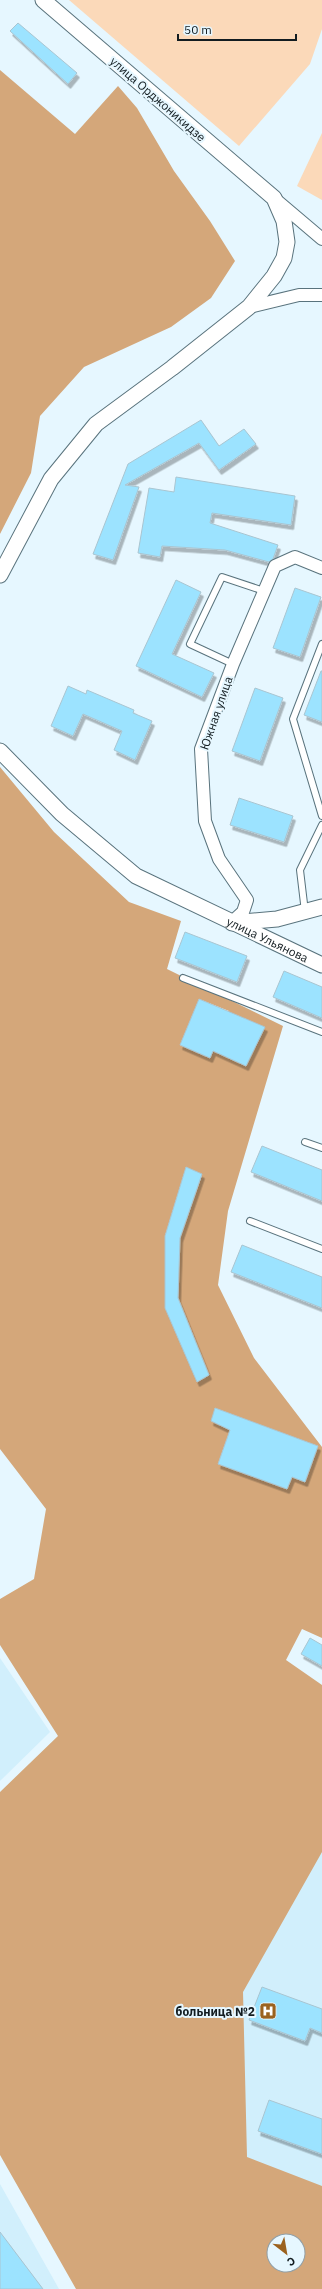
<svg xmlns="http://www.w3.org/2000/svg" width="322" height="2289" viewBox="0 0 322 2289" font-family="'IBM Plex Sans',sans-serif">
	<style>
		.built { fill: #d1effc }
		.green { fill: #fbd9b9 }
		.forest { fill: #d4a77a; fill-rule: evenodd }
		.building { fill: #9ce3ff; stroke: #a9c5d1; filter: url(#shadow) }
		.lines { fill: none; stroke-linecap: round; stroke-linejoin: round }
		.service-casing { stroke: #59737d; stroke-width: 8 }
		.minor-casing { stroke: #59737d; stroke-width: 14 }
		.tertiary-casing { stroke: #59737d; stroke-width: 17 }
		.service { stroke: #fff; stroke-width: 6 }
		.minor { stroke: #fff; stroke-width: 12 }
		.tertiary { stroke: #fff; stroke-width: 15 }
		.labels { text-anchor: middle; dominant-baseline: central; stroke-width: 4; stroke-linejoin: round; paint-order: stroke }
		.street-label { font-size: 12px; fill: #121c20; stroke: #e6f7ff }
		.poi-label { font-size: 12px; font-weight: bold; fill: #121c20; stroke: #e6f7ff; text-anchor: end }
	</style>
	<defs>
		<filter id="shadow"><feDropShadow dx="2.5" dy="4.5" stdDeviation="0" flood-color="#0004"/></filter>
	</defs>
	<rect width="100%" height="100%" fill="#e6f7ff"/>
	<g class="built">
		<polygon points="0,1658 50,1732 0,1781"/>
		<polygon points="322,1830 322,2251 298,2241 234,2155 218,1945"/>
		<polygon points="0,2184 59,2289 0,2289"/>
	</g>
	<g class="green">
		<polygon points="69,0 322,0 322,29 310,64 239,146"/>
		<polygon points="322,133 322,200 297,186"/>
	</g>
	<g class="forest">
		<polygon points="0,70 75,134 118,86 137,108 174,171 210,221 235,261 211,298 171,327 84,367 40,416 31,473 0,534"/>
		<path d="M0 767 54 832 129 902 181 921 167 969 283 1026 228 1211 218 1285 254 1358 322 1447V1638L302 1629 286 1660 322 1685V1852L243 1992 247 2157 322 2186V2289H76L0 2155V1792L58 1736 0 1645V1599L34 1579 46 1509 0 1449ZM199 999 229 1011 210 1058 180 1045ZM244 1018 264 1027 246 1066 226 1057ZM186 1167 202 1175 180 1238 178 1298 209 1375 197 1382 165 1308V1236ZM215 1408 318 1446 305 1482 292 1477 287 1489 218 1464 230 1430 212 1421ZM274 2241H298V2265H274Z"/>
	</g>
	<g class="building">
		<polygon points="18,23 77,73 68,84 10,31"/>
		<polygon points="201,420 219,446 244,429 256,444 219,470 199,443 125,485 139,487 113,560 93,554 128,464"/>
		<polygon points="176,477 295,496 291,525 212,513 210,523 278,545 273,559 269,562 225,550 162,546 160,557 138,553 149,488 174,492"/>
		<polygon points="176,580 201,592 172,654 214,673 202,697 136,666"/>
		<polygon points="295,588 321,597 300,657 273,648"/>
		<polygon points="321,671 322,671 322,722 304,715"/>
		<polygon points="68,686 86,694 87,690 134,710 133,713 152,721 135,760 114,750 122,731 83,714 73,736 51,726"/>
		<polygon points="255,688 283,698 260,761 232,751"/>
		<polygon points="239,798 293,816 284,842 230,825"/>
		<polygon points="185,932 247,956 237,982 175,958"/>
		<polygon points="284,971 322,987 322,1018 273,997"/>
		<polygon points="199,999 265,1027 246,1066 213,1051 210,1058 180,1045"/>
		<polygon points="262,1146 322,1170 322,1201 251,1172"/>
		<polygon points="186,1167 202,1174 180,1238 178,1298 209,1375 197,1382 165,1308 165,1236"/>
		<polygon points="242,1245 322,1277 322,1308 231,1272"/>
		<polygon points="215,1408 318,1446 305,1482 292,1477 287,1489 218,1464 230,1430 211,1421"/>
		<polygon points="310,1638 322,1645 322,1666 301,1654"/>
		<polygon points="262,1987 322,2009 322,2033 310,2028 305,2041 249,2020"/>
		<polygon points="269,2100 322,2119 322,2154 258,2131"/>
		<polygon points="0,2232 43,2289 0,2289"/>
	</g>
	<g class="lines">
		<g class="service-casing">
			<g id="service">
				<polyline points="322,644 293,719 322,816"/>
				<polyline points="233,664 190,644 222,577 264,591"/>
				<polyline points="305,912 300,870 322,825"/>
				<polyline points="183,978 322,1032"/>
				<polyline points="305,1142 322,1148"/>
				<polyline points="250,1221 322,1249"/>
			</g>
		</g>
		<g class="minor-casing">
			<g id="minor">
				<polyline points="275,199 322,239"/>
				<polyline points="249,307 299,295 322,295"/>
				<polyline points="231,923 243,912 247,900 219,859 205,821 201,749 233,664 275,566 295,557 322,568"/>
			</g>
		</g>
		<g class="tertiary-casing">
			<g id="tertiary">
				<polyline points="0,575 51,479 96,424 172,368 249,307 274,276 284,258 287,242 284,221 274,198 43,0"/>
				<path id="s1" d="M0 751 62 814 136 876 322 965"/>
				<polyline points="232,923 277,919 322,907"/>
			</g>
		</g>
		<use href="#service" class="service"/>
		<use href="#minor" class="minor"/>
		<use href="#tertiary" class="tertiary"/>
	</g>
	<defs>
		<g id="hospital-square" transform="scale(0.9)"><rect x="-9" y="-9" width="18" height="18" rx="4" fill="#9b621f" stroke="#e6f7ff"/><path d="M-5-5h3v3.5h4V-5h3V5h-3V1.5h-4V5h-3Z" fill="#fff"/></g>
	</defs>
	<g fill-rule="evenodd">
		<use href="#hospital-square" x="268" y="2011"/>
	</g>
	<g class="labels">
		<g class="street-label">
			<text transform="translate(158 99) rotate(41)">улица Орджоникидзе</text>
			<text transform="translate(216 713) rotate(-71)">Южная улица</text>
			<text stroke="none"><textPath href="#s1" startOffset="331">улица Ульянова</textPath></text>
		</g>
		<g class="poi-label">
			<text x="255" y="2011">больница №2</text>
		</g>
	</g>
	<g transform="translate(286 2253) rotate(149)"><circle r="19" fill="#e6f7ff" stroke="#919fa6"/>
	<path d="M0-3L7 15L0 10L-7 15Z" fill="#9b621f"/>
	<text y="-6" font-size="11" font-weight="bold" text-anchor="middle" fill="#121c20">С</text>
	</g>
	<path d="M178 34v6h118v-6" fill="none" stroke="#121c20" stroke-width="2"/>
	<text x="184" y="34" font-size="12" fill="#121c20" stroke="#e6f7ff" stroke-width="3" paint-order="stroke">50 m</text>
</svg>
